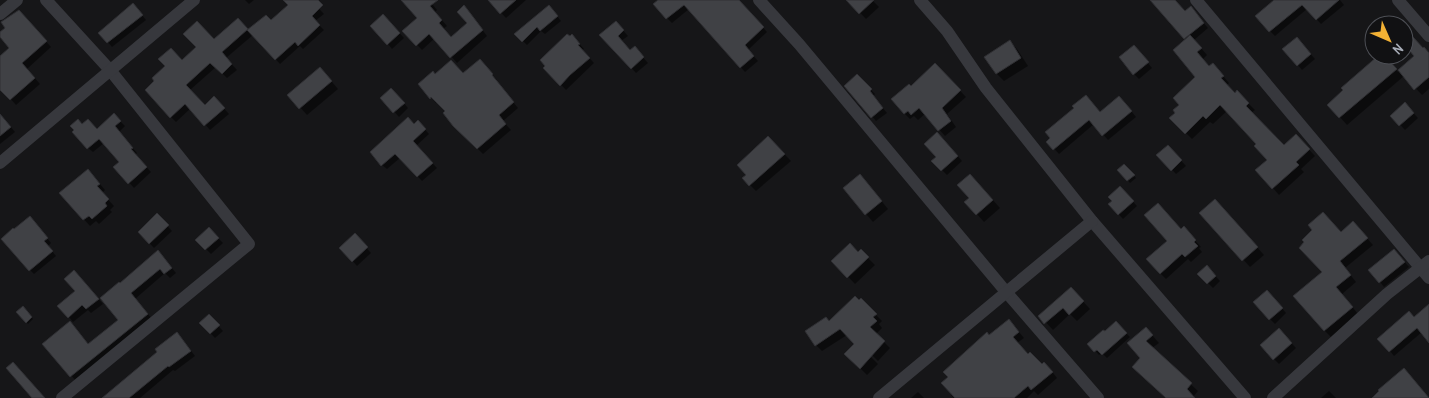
<svg xmlns="http://www.w3.org/2000/svg" width="1429" height="398" viewBox="0 0 1429 398" font-family="'Archivo Narrow',sans-serif">
	<style>
		.shadow { fill: #0007 }
		.building { fill: #404145; stroke: #303034 }
		.lines { fill: none; stroke-linecap: round; stroke-linejoin: round }
		.minor { stroke: #37383d; stroke-width: 12 }
	</style>
	<rect width="100%" height="100%" fill="#161618"/>
	<g class="shadow">
		<polygon points="245,0 254,0 249,4"/>
		<polygon points="289,0 311,0 324,14 315,21 324,30 303,49 300,46 280,64 253,35 226,58 237,70 227,78 216,67 190,90 205,106 219,103 229,114 210,130 191,108 176,122 171,117 182,61 243,24 249,31 271,22 289,5"/>
		<polygon points="402,0 429,0 437,10 435,12 447,26 443,29 451,38 468,23 469,12 487,36 457,63 435,38 422,50 404,31 418,18"/>
		<polygon points="489,0 526,0 506,18"/>
		<polygon points="660,0 738,0 767,32 748,50 758,61 745,72 689,9 672,23 667,18"/>
		<polygon points="848,0 872,0 879,7 866,19"/>
		<polygon points="1152,0 1174,0 1185,12 1195,13 1208,28 1194,40 1207,55 1203,59 1210,67 1219,71 1229,83 1227,85 1235,94 1243,98 1255,110 1251,113 1284,146 1302,142 1315,156 1301,169 1304,172 1279,195 1257,170 1269,160 1258,144 1227,111 1213,124 1210,122 1192,139 1171,118 1177,113 1197,77 1187,40"/>
		<polygon points="1275,0 1340,0 1344,5 1321,24 1307,9 1275,36 1256,17"/>
		<polygon points="137,9 146,20 112,47 100,33"/>
		<polygon points="553,11 561,21 545,34 541,31 527,45 516,34"/>
		<polygon points="24,17 51,47 27,69 40,84 16,105 0,87 0,57 11,48 0,34"/>
		<polygon points="388,20 404,38 392,49 388,44"/>
		<polygon points="620,27 628,36 621,41 630,52 639,53 648,63 636,73 601,35"/>
		<polygon points="1374,31 1374,40 1369,36"/>
		<polygon points="1404,38 1429,55 1429,89 1422,95 1404,76 1347,125 1329,105 1378,57 1375,55 1386,55 1384,57 1398,72 1416,56 1404,42"/>
		<polygon points="577,41 584,49 582,50 594,63 566,90 545,68"/>
		<polygon points="1010,42 1017,49 1028,66 1004,81 997,74 986,57"/>
		<polygon points="1301,43 1315,59 1302,70 1284,49"/>
		<polygon points="1374,43 1374,54 1369,48"/>
		<polygon points="1139,52 1152,68 1139,79 1134,74"/>
		<polygon points="485,66 497,80 496,81 518,108 503,121 511,130 483,154 454,125 447,111 437,102 436,103 420,84 435,76 463,75"/>
		<polygon points="941,71 966,97 947,114 956,127 945,136 925,114 918,120 914,116 910,119 904,113"/>
		<polygon points="327,76 338,89 307,115 289,95"/>
		<polygon points="857,76 875,94 873,96 887,113 876,121 846,86"/>
		<polygon points="396,94 408,108 399,117 382,98"/>
		<polygon points="1124,102 1136,117 1108,140 1094,124 1059,154 1048,142 1100,113"/>
		<polygon points="1405,104 1418,118 1405,130 1392,116"/>
		<polygon points="114,115 125,126 119,132 137,153 135,155 151,172 134,188 115,167 121,162 104,143 93,152 88,148 82,125 97,130"/>
		<polygon points="0,117 6,121 15,132 0,144"/>
		<polygon points="418,122 429,134 416,146 437,168 422,181 400,158 387,169 382,165"/>
		<polygon points="768,137 791,161 756,191 750,185 748,175"/>
		<polygon points="942,138 962,161 947,175 933,161 937,157"/>
		<polygon points="1168,146 1186,166 1176,174 1158,155"/>
		<polygon points="1124,165 1136,178 1130,183 1119,170"/>
		<polygon points="94,177 105,190 102,193 114,206 110,210 112,212 99,224 96,221 90,226 60,193"/>
		<polygon points="977,182 1000,208 984,222 966,202 971,198"/>
		<polygon points="867,183 888,209 873,222 844,189"/>
		<polygon points="1120,188 1137,206 1123,219 1110,205 1114,201"/>
		<polygon points="1222,208 1264,255 1250,267 1201,213"/>
		<polygon points="157,215 172,231 154,248 139,232"/>
		<polygon points="34,222 51,243 48,246 56,256 34,274 30,270"/>
		<polygon points="209,229 223,243 211,254 197,240"/>
		<polygon points="1359,229 1373,245 1345,268 1356,282 1342,294 1358,314 1331,337 1324,330 1324,272 1341,234"/>
		<polygon points="1181,230 1189,234 1201,247 1199,248 1202,252 1191,262 1188,259 1166,279 1160,273 1168,241"/>
		<polygon points="355,235 371,253 357,266 341,248"/>
		<polygon points="861,251 875,265 855,284 833,261 858,254"/>
		<polygon points="1399,255 1409,267 1384,287 1380,282"/>
		<polygon points="163,257 176,273 170,278 165,273 135,299 152,319 76,381 44,344 89,345 120,320 120,285"/>
		<polygon points="1207,267 1220,281 1213,288 1199,274"/>
		<polygon points="79,276 103,304 91,313 88,310 73,322 69,317 76,291"/>
		<polygon points="1078,296 1090,309 1077,321 1070,314 1053,330 1040,316"/>
		<polygon points="1272,296 1286,313 1275,324 1270,319"/>
		<polygon points="861,300 882,321 879,324 882,328 876,334 890,348 878,361 867,350 866,352 878,364 867,375 846,354 855,344 847,335 822,351 816,345 829,322"/>
		<polygon points="23,307 33,319 28,324 18,312"/>
		<polygon points="1429,310 1429,341 1422,332 1394,356 1390,351 1415,319"/>
		<polygon points="209,316 223,331 215,338 201,323"/>
		<polygon points="1116,323 1130,337 1107,358 1102,353 1099,355 1089,344"/>
		<polygon points="1014,326 1024,338 1017,343 1028,355 1042,366 1050,369 1057,378 1038,395 1034,391 1027,398 954,398 951,395 989,337"/>
		<polygon points="1283,334 1296,348 1279,364 1274,359"/>
		<polygon points="1152,335 1159,343 1152,348 1198,391 1193,397 1194,398 1167,398 1142,358 1128,343"/>
		<polygon points="182,339 195,356 175,371 173,370 140,398 110,398 159,352"/>
		<polygon points="1329,391 1336,398 1321,398"/>
		<polygon points="918,392 924,398 911,398"/>
	</g>
	<g class="building">
		<polygon points="283,0 318,0 323,5 312,16 320,25 298,46 295,42 275,60 247,30 266,15 271,20 288,5"/>
		<polygon points="401,0 438,0 430,6 442,20 439,23 451,37 467,23 457,12 464,5 483,30 450,58 429,34 416,46 402,31 417,18"/>
		<polygon points="488,0 516,0 500,14"/>
		<polygon points="658,0 739,0 764,27 745,45 754,56 740,68 684,5 666,19 653,4"/>
		<polygon points="846,0 874,0 859,14"/>
		<polygon points="1150,0 1175,0 1185,11 1191,6 1204,23 1184,39"/>
		<polygon points="1274,0 1339,0 1316,20 1302,5 1269,32 1255,16"/>
		<polygon points="133,3 143,15 107,43 98,33"/>
		<polygon points="549,5 558,16 540,31 537,27 522,42 514,34"/>
		<polygon points="19,10 47,41 22,63 35,78 10,100 0,90 0,56 9,48 0,37 0,32 5,28 1,22"/>
		<polygon points="383,14 400,33 387,45 370,26"/>
		<polygon points="238,18 248,29 222,52 232,64 222,74 210,63 186,85 205,105 214,96 225,108 204,126 185,104 170,118 145,90 154,81 152,78 165,66 158,59 171,48 182,60 196,47 183,34 197,21 214,39"/>
		<polygon points="616,21 624,30 618,36 630,50 635,46 644,57 631,69 599,35"/>
		<polygon points="1404,27 1423,48 1424,47 1429,53 1429,77 1414,90 1398,70 1414,56 1404,44"/>
		<polygon points="567,34 570,36 572,34 580,44 578,45 590,58 570,75 560,86 543,68 545,66 540,60"/>
		<polygon points="1190,35 1202,48 1197,52 1209,66 1213,63 1224,76 1221,78 1235,93 1237,90 1249,103 1246,106 1284,145 1296,134 1310,149 1296,162 1299,165 1272,189 1255,170 1267,160 1254,146 1256,144 1220,105 1206,119 1203,116 1185,134 1169,118 1175,113 1173,110 1179,105 1173,98 1195,77 1173,50"/>
		<polygon points="1297,37 1311,54 1297,66 1282,49"/>
		<polygon points="1010,40 1021,58 996,74 984,57"/>
		<polygon points="1134,45 1149,62 1133,75 1119,57"/>
		<polygon points="1379,55 1384,55 1397,69 1339,118 1327,105 1343,90 1341,88"/>
		<polygon points="480,59 493,74 492,75 514,102 499,115 506,124 477,149 453,126 443,113 445,111 431,97 430,99 418,84 433,71 435,74 451,60 463,73"/>
		<polygon points="935,63 961,90 942,108 951,121 938,131 919,108 911,115 908,111 904,114 891,99 909,84 911,86"/>
		<polygon points="320,67 332,81 299,109 287,95"/>
		<polygon points="857,74 872,89 870,91 883,108 871,118 844,86"/>
		<polygon points="391,88 405,103 393,113 380,98"/>
		<polygon points="1086,95 1100,112 1119,96 1132,111 1102,136 1089,120 1053,150 1046,142 1050,138 1045,132 1074,108 1072,106"/>
		<polygon points="1405,102 1414,113 1399,126 1390,116"/>
		<polygon points="114,113 121,121 115,126 133,148 131,149 147,167 128,184 113,167 119,162 99,139 87,149 72,132 74,130 70,126 78,119 82,124 88,119 97,129"/>
		<polygon points="0,114 11,127 0,136"/>
		<polygon points="408,117 414,124 418,120 426,129 413,141 433,163 417,177 395,154 381,166 370,152"/>
		<polygon points="937,132 958,156 941,171 931,161 936,157 924,144"/>
		<polygon points="768,136 785,154 749,186 742,178 746,175 737,165"/>
		<polygon points="1168,145 1182,160 1171,171 1156,155"/>
		<polygon points="1124,164 1135,175 1127,181 1117,170"/>
		<polygon points="88,169 100,184 97,186 109,199 105,203 107,206 92,219 89,216 83,220 59,193"/>
		<polygon points="860,174 882,201 865,215 843,188"/>
		<polygon points="970,174 993,200 976,215 964,202 969,198 957,185"/>
		<polygon points="1120,186 1134,201 1118,215 1108,204 1112,201 1108,197"/>
		<polygon points="1215,199 1258,247 1242,261 1199,213"/>
		<polygon points="1158,203 1181,229 1184,226 1196,240 1194,242 1198,246 1185,257 1182,254 1160,274 1146,259 1167,241 1144,215"/>
		<polygon points="1323,212 1341,232 1353,221 1368,238 1340,261 1351,275 1336,287 1353,307 1324,331 1293,296 1322,272 1299,248 1304,242 1302,240 1312,230 1308,225"/>
		<polygon points="157,213 169,225 149,244 138,232"/>
		<polygon points="30,216 48,238 44,241 53,251 29,271 1,239 13,228 14,229"/>
		<polygon points="209,227 219,238 205,250 195,240"/>
		<polygon points="355,233 368,247 352,262 339,248"/>
		<polygon points="850,243 858,252 861,249 869,257 847,278 831,261"/>
		<polygon points="1394,249 1405,262 1379,283 1368,270"/>
		<polygon points="158,250 172,268 164,274 160,269 131,293 148,314 70,377 42,344 70,321 88,344 118,320 100,298 119,282 120,283"/>
		<polygon points="1207,265 1216,276 1207,284 1197,274"/>
		<polygon points="74,270 99,299 86,309 82,305 68,318 57,306 75,291 64,279"/>
		<polygon points="1071,287 1084,301 1069,315 1063,308 1044,324 1038,316"/>
		<polygon points="1267,290 1283,308 1269,320 1253,302"/>
		<polygon points="855,296 859,300 861,298 877,314 873,317 877,321 870,327 885,341 860,369 844,354 854,344 840,329 815,346 805,331 826,317 829,321"/>
		<polygon points="1429,304 1429,343 1417,328 1389,352 1377,339 1409,311 1414,317"/>
		<polygon points="23,306 32,317 26,323 16,312"/>
		<polygon points="209,314 220,325 210,334 199,323"/>
		<polygon points="1009,319 1019,332 1013,337 1028,354 1030,352 1042,364 1044,362 1053,372 1031,390 1028,386 1014,398 955,398 941,383 948,377 943,372 987,332 989,335"/>
		<polygon points="1116,321 1127,333 1102,355 1097,350 1094,352 1087,344 1103,330 1105,331"/>
		<polygon points="1146,327 1153,335 1146,341 1192,383 1187,389 1195,398 1166,398 1132,367 1140,358 1127,343"/>
		<polygon points="1279,328 1292,343 1273,360 1260,345"/>
		<polygon points="177,332 191,351 169,367 168,366 129,398 102,398 157,352 155,349"/>
		<polygon points="13,362 45,398 32,398 6,368"/>
		<polygon points="1404,368 1429,398 1372,398 1379,391 1378,390"/>
	</g>
	<g class="lines">
		<g class="minor">
			<polyline points="46,0 110,70 249,244 62,398"/>
			<polyline points="759,0 799,44 1007,293 1098,398"/>
			<polyline points="920,0 947,31 986,88 1092,221 1245,398"/>
			<polyline points="1196,0 1429,278"/>
			<polyline points="1398,0 1429,36"/>
			<polyline points="0,14 17,0"/>
			<polyline points="0,163 194,0"/>
			<polyline points="879,398 1092,221"/>
			<polyline points="1273,398 1387,294 1429,261"/>
		</g>
	</g>
	<g transform="translate(1389 40) rotate(135)"><circle r="24" fill="#111113" stroke="#4d4f55"/>
	<path d="M0-4L9 19L0 12L-9 19Z" fill="#f2b134"/>
	<text y="-8" font-size="14" font-weight="bold" text-anchor="middle" fill="#a8adb8">N</text>
	</g>
</svg>
